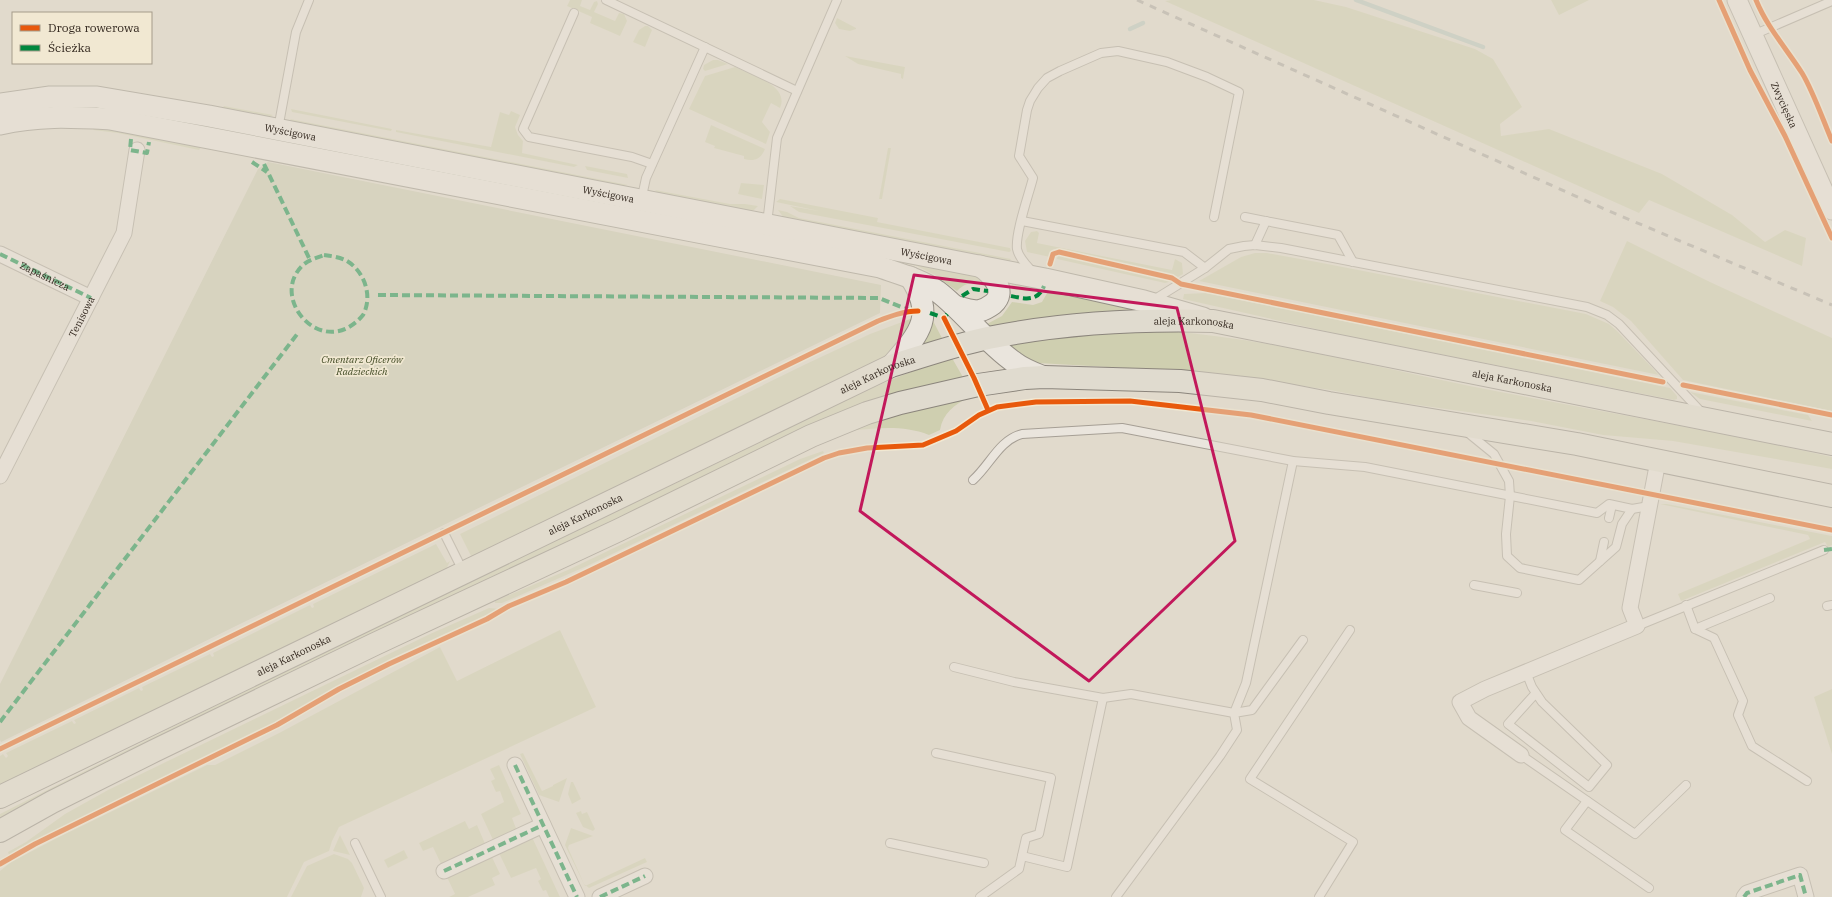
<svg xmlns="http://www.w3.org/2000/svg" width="1832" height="897" viewBox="0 0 1832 897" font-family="'IBM Plex Serif',serif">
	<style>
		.green { fill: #cfcfb0 }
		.cemetery { fill: #cac9af }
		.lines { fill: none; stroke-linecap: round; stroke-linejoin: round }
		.stream { stroke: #b7c5bc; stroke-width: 4.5 }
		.service-casing { stroke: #a69f95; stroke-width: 10 }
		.minor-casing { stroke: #a69f95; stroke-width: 17 }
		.tertiary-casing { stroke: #a69f95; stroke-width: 21 }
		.secondary-casing { stroke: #958f85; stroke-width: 23 }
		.primary-casing { stroke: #8b857c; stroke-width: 24 }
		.service { stroke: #eae5dd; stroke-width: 8 }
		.minor { stroke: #eae5dd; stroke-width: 15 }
		.tertiary { stroke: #eae5dd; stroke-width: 19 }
		.secondary { stroke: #eae5dd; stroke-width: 21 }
		.primary { stroke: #e0dbcf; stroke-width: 22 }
		.rail { stroke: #a9a49d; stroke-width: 3; stroke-dasharray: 7 7; stroke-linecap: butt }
		.quiet { stroke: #00873e; stroke-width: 4; stroke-dasharray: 8 4; stroke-linecap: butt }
		.cycleway-casing { stroke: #f1e8d2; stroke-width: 8 }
		.cycleway { stroke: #e8590c; stroke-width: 5 }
		.marked { fill: none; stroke: #c2185b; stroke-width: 3; stroke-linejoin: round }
		.labels { text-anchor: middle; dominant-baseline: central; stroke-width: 3.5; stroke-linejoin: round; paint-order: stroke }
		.street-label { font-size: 10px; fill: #33281f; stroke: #f1e8d2 }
		.park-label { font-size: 10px; font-style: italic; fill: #444d27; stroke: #f1e8d2 }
	</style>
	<rect width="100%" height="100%" fill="#e1dacc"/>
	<g class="green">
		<polygon points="570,0 582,0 580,6 590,10 594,2 597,1 598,4 594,12 615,21 619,13 624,14 627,21 620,36 590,23 592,17 567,6"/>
		<polygon points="1171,0 1314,0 1346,7 1475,49 1493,59 1522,107 1500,124 1501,136 1549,129 1662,174 1732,215 1765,242 1785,230 1806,238 1802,266 1649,200 1639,213 1165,1"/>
		<polygon points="1551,0 1589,0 1559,15"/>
		<polygon points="837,18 856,28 856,29 850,31 839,29 835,23"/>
		<polygon points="645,26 648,26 652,30 645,47 633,42 639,30"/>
		<polygon points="845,56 905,67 903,79 901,78 901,74 858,64"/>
		<polygon points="713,60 718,60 728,64 705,71 703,69 704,65"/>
		<path d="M735 67C751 75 790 85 780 108L771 103 762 122 770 132 766 144 689 109 705 76Z"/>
		<polygon points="224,106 273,115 267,118 222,109"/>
		<polygon points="291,109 392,129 391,131 292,112"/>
		<polygon points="511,111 520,115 515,127 518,135 523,141 522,153 578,165 574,167 396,132 396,130 491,147 500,112 509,115"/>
		<polygon points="290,119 628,185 619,187 294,124"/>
		<path d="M711 125 765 149C761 159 754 162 744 159V156L714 148 715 146 705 142Z"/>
		<polygon points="96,126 203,145 199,150 118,133 93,130"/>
		<polygon points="888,148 891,148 882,199 879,199"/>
		<polygon points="585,166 627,174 628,178 587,170"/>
		<polygon points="741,183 764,185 762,199 738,194"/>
		<polygon points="655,190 730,204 745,204 758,206 754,210 748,212 660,195"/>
		<polygon points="780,199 878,218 877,222 1010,248 1011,251 1009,252 799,212 790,206 819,211 776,202"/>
		<polygon points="778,210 787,212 799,218 1011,259 1008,263 784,218"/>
		<polygon points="1037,231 1039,233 1037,243 1172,270 1175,259 1182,263 1183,274 1178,277 1055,249 1052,250 1050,257 1027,252 1025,241 1031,232"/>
		<polygon points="1627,241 1710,282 1832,338 1832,411 1683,380 1631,321 1613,307 1600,301"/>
		<path d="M793 242 974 273 987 284C974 282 967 281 957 291L935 275 917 266Z"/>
		<polygon points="1255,253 1267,253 1317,262 1586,314 1609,324 1617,331 1659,375 1199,281 1241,257"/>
		<polygon points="1058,254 1172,281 1165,283 1057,259"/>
		<polygon points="1012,282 1036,287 1034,290 1026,291 1012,289"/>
		<polygon points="1050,288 1137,309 1135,310 1062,315 990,327 987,324 1002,316 1012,302 1033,305 1042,302"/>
		<polygon points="1206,293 1670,388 1677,396 1677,399 1674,400 1347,336 1183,299 1184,294"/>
		<polygon points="918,316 915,325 887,355 472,558 460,534 806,364 870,334"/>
		<polygon points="932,319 943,340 922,345"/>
		<path d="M1165 331C1269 338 1369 366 1470 386 1591 410 1712 430 1832 457V469L1673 441 1603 435 1531 421 1382 400 1330 390 1248 378 1161 370 1038 363C1029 362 1015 353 1010 345L1027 341 1103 332Z"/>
		<path d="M952 358 964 379 692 482 0 822V814C203 710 409 612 615 512 664 489 714 465 763 441 824 410 886 378 952 358Z"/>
		<polygon points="1690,392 1808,415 1812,421 1700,399"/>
		<path d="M969 397C954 405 943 413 940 430L929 435C903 425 877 428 850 431L890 415Z"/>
		<polygon points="823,451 824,453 587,566 502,603 495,603 495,601 570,569 800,459"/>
		<polygon points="1660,504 1667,504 1832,536 1832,545 1828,547 1825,542 1681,601 1678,594 1810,539 1808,535"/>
		<polygon points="436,544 447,563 450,561 446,570 0,786 0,756 3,754 6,758 8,756 6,753 72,721 74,724 76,723 74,720 139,688 141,691 143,690 142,687 210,654 212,657 214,656 213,653 310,605 312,608 314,607 313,604"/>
		<path d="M489 608 501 609C427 642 353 675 284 718L22 847 9 855 8 852 26 842 65 814 108 790 430 634Z"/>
		<polygon points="560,630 596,707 339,827 332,841 329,851 304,862 287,897 0,897 0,871 11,862 57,838 207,765 215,765 281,732 440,647 457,681"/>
		<polygon points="1832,689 1832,754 1814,697"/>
		<polygon points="523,753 542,791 553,786 553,785 567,778 559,802 539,795 520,754"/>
		<polygon points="499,765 521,814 512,818 517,831 494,842 481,814 504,802 500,791 496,792 491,781 495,779 490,769"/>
		<polygon points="571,782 573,782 581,799 572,804 568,794"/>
		<polygon points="581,811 582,814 587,812 595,829 593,831 583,827 576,813"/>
		<polygon points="465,821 469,829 477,825 486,846 442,866 433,847 423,851 419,843"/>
		<polygon points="571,828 593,836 569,845 568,848 585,886 645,858 647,862 589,888 584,884 565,845"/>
		<polygon points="340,835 350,855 333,851"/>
		<polygon points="532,837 560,897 549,897 546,890 543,891 538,881 541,879 536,868 511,878 498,851"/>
		<polygon points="404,850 408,858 388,868 384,860"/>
		<polygon points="334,854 348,859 352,863 364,888 361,897 291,897 307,866"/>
		<polygon points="491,855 500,874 492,878 495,885 468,897 449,897 455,894 446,875"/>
	</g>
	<polygon class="cemetery" points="268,162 881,285 880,313 244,622 1,742 0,740 0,684 258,169"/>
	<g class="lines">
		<g class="stream">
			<polyline points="1356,0 1483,47"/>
			<polyline points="1130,29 1143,23"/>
		</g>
		<g class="service-casing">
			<g id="service">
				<polyline points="606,0 797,91"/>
				<polyline points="574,13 523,129 529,137 632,157 652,164"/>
				<polyline points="1753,35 1832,1"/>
				<polyline points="278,129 296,32 309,0"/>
				<polyline points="641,201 646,178 705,47"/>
				<polyline points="1245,217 1338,235 1353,262"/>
				<polyline points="1022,221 1184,252 1205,268"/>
				<polyline points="767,224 777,138 837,0"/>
				<polyline points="1255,245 1266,221"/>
				<path d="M1033 272C1027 266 1019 258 1017 249 1015 233 1029 194 1033 178L1019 156 1027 110 1030 101 1038 88 1047 78 1060 71 1101 53 1118 51 1167 62 1207 77 1239 92 1214 217"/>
				<polyline points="1152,301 1205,268 1229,249 1244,246 1255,245 1281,248 1587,307 1607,315 1619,324 1703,414"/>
				<polyline points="1467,432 1494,454 1509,481 1510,496 1506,534 1507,556 1520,568 1579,580 1616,547 1622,524 1632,509 1649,506"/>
				<path d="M973 480C990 465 999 440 1022 434L1122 428 1293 461 1365 467 1597 513 1609 504 1632 509"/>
				<polyline points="1609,518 1612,505"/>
				<polyline points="444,533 463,571"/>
				<polyline points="1600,561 1604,542"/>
				<polyline points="1474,585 1517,593"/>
				<polyline points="1686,605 1695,629 1714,638 1743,701 1738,715 1752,746 1807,781"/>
				<polyline points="1827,606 1832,605"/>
				<polyline points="1637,626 1824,550"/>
				<polyline points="1695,629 1770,598"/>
				<polyline points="954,667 1014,682 1103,698 1131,694 1234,713 1246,683 1293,461"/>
				<polyline points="1526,672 1532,687 1542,702 1607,765 1589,787 1508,724 1536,693"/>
				<polyline points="936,753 1051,778 1039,834 1026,838 1019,869 980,897"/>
				<polyline points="1521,755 1635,834 1686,785"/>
				<polyline points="1587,801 1565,830 1649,888"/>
				<polyline points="355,843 381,897"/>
				<polyline points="890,843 984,863"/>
				<polyline points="1022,856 1067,867 1103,698"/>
				<polyline points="1116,897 1220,756 1237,730 1234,713 1252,710 1303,640"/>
				<polyline points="1319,897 1353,842 1250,779 1350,630"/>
			</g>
		</g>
		<g class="minor-casing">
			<g id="minor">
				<polyline points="0,254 91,298"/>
				<path id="s1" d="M0 476 124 233 137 150"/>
				<polyline points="1521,755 1469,718 1460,702 1485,689 1637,626 1630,608 1658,461"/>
				<polyline points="515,765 577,897"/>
				<polyline points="444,871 543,825"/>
				<polyline points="600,897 645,876"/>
				<polyline points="1744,897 1747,893 1800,875 1806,897"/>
			</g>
		</g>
		<g class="tertiary-casing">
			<g id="tertiary">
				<path id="s2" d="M1737 0 1832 210"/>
			</g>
		</g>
		<g class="secondary-casing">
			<g id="secondary">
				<path id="s3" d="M0 104 50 97H97L209 116 1045 279 1144 301 1203 318"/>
				<path d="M0 124C38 115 72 117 110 119L880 267C899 274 920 279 937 291 965 312 985 342 1014 362 1023 369 1034 373 1044 377"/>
				<path d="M954 306C961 308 971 311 979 311 983 310 989 307 993 304 1008 291 992 274 980 266"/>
				<path d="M891 366C918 335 937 317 910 277"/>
			</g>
		</g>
		<g class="primary-casing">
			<g id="primary">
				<path id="s4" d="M0 797 891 366C924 356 955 345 988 338 1062 323 1138 319 1213 321L1832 444"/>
				<polyline points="0,831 52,802 154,751 375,644 619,530 811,436 867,413 900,403 978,385 1025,378 1044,377 1180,381 1262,390 1329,403 1577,444 1832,496"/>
			</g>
		</g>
		<use href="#service" class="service"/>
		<use href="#minor" class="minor"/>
		<use href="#tertiary" class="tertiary"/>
		<use href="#secondary" class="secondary"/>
		<use href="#primary" class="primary"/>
		<polyline class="rail" points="1137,0 1609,211 1832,305"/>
		<g class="quiet">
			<polyline points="131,139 130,150 147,153 149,142"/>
			<polyline points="252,162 267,172"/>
			<polyline points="264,164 310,260"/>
			<path id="s5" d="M0 254 91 298"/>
			<path d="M324 255C331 256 340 257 347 261 365 272 373 297 363 315 359 320 354 324 349 327 313 348 272 296 302 266 308 260 316 258 324 255Z"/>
			<polyline points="378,295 879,298 909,310"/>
			<polyline points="962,296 973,289 988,291"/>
			<path d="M1011 296C1025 299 1038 302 1044 286"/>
			<polyline points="930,313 944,318 949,312"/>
			<polyline points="1824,550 1832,549"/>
			<polyline points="0,722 298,333"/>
			<polyline points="515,765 577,897"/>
			<polyline points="444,871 543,825"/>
			<polyline points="600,897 645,876"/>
			<polyline points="1744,897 1747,893 1800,875 1806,897"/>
		</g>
		<g class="cycleway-casing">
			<g id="cycleway">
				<polyline points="1719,0 1750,70 1785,136 1832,238"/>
				<path d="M1756 0C1767 27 1786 48 1802 73 1813 91 1823 120 1832 141"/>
				<polyline points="1050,264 1053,254 1059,252 1172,278 1181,284 1663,382"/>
				<polyline points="944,318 974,378 988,410"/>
				<polyline points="1683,385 1832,415"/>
				<path d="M0 749 878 321C891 316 904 311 918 311"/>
				<polyline points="0,864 35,844 277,725 339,689 389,664 487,619 509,606 566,582 824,458 839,453 867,448 923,445 956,431 979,415 997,407 1036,402 1130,401 1251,415 1832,530"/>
			</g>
		</g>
		<use href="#cycleway" class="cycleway"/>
	</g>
	<path d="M0 0H1832V897H0ZM914 275 1177 308 1235 541 1089 681 860 511Z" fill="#e1dacc" fill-opacity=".55" fill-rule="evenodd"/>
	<path class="marked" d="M914 275 1177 308 1235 541 1089 681 860 511Z"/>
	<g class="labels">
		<g class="street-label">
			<text stroke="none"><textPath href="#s2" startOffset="115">Zwycięska</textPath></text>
			<text stroke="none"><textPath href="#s3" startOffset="294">Wyścigowa</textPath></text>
			<text stroke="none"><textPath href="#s3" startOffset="618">Wyścigowa</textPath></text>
			<text stroke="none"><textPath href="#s3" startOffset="942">Wyścigowa</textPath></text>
			<text stroke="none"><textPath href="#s5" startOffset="50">Zapaśnicza</textPath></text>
			<text stroke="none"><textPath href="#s1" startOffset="179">Tenisowa</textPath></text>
			<text stroke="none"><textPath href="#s4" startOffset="1298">aleja Karkonoska</textPath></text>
			<text stroke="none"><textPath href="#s4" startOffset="974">aleja Karkonoska</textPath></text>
			<text stroke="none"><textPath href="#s4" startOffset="1622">aleja Karkonoska</textPath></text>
			<text stroke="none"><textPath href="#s4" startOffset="650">aleja Karkonoska</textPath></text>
			<text stroke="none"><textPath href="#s4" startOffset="326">aleja Karkonoska</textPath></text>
		</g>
		<g class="park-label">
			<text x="362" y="359">Cmentarz Oficerów<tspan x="362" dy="12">Radzieckich</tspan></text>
		</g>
	</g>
	<rect x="12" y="12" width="140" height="52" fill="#f1e8d2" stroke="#a59b8a"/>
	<rect x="20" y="25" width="20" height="6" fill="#e8590c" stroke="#a59b8a"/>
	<text x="48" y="32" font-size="12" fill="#33281f">Droga rowerowa</text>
	<rect x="20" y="45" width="20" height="6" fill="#00873e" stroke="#a59b8a"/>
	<text x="48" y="52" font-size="12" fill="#33281f">Ścieżka</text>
</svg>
